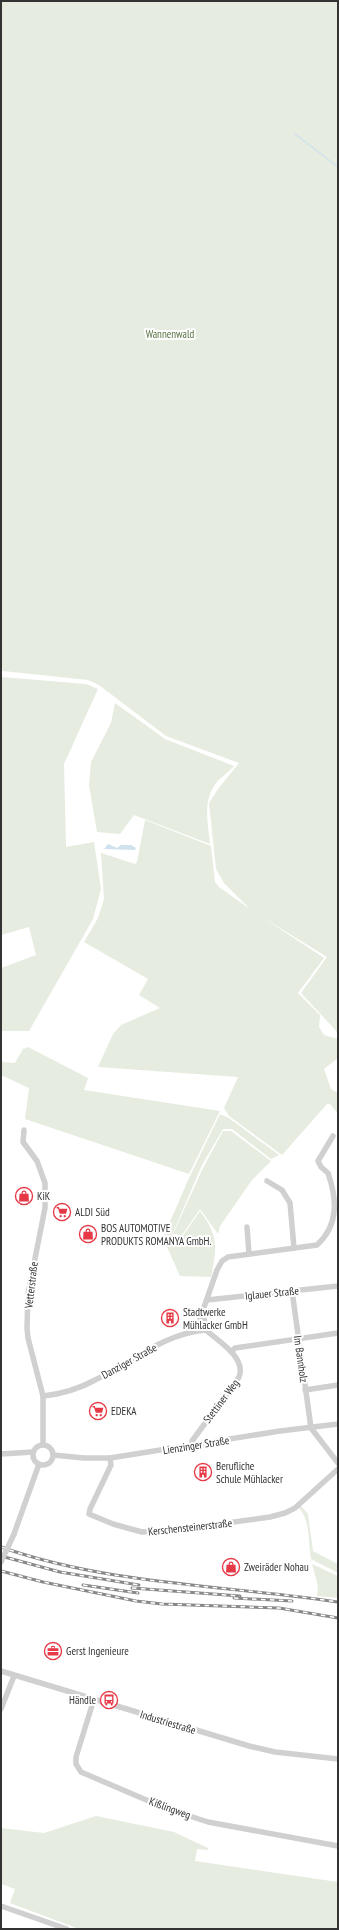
<svg xmlns="http://www.w3.org/2000/svg" width="339" height="1930" viewBox="0 0 339 1930" font-family="'PT Sans Narrow',sans-serif">
	<style>
		.green { fill: #e6ecdf }
		.water { fill: #cfe2ee }
		.lines { fill: none; stroke-linecap: round; stroke-linejoin: round }
		.stream { stroke: #cfe2ee; stroke-width: 1.5 }
		.minor { stroke: #d0d0d0; stroke-width: 5.5 }
		.rail-casing { stroke: #888; stroke-width: 3 }
		.rail { stroke: #fff; stroke-width: 1.5; stroke-dasharray: 4.5; stroke-linecap: butt }
		.minor-bridge { stroke: #d0d0d0; stroke-width: 5.5 }
		.labels { text-anchor: middle; dominant-baseline: central; stroke-width: 4; stroke-linejoin: round; paint-order: stroke }
		.park-label { font-size: 11px; fill: #56703f; stroke: #fff }
		.poi-label { font-size: 11px; fill: #333; stroke: #fff; text-anchor: start }
		.street-label { font-size: 11px; fill: #333; stroke: #fff }
	</style>
	<rect width="100%" height="100%" fill="#fff"/>
	<g class="green">
		<polygon points="1,1 338,1 338,1033 301,993 327,957 262,917 324,958 298,993 320,1015 319,1027 324,1035 338,1039 338,1058 324,1069 331,1089 338,1093 338,1114 330,1104 327,1104 282,1155 229,1116 224,1108 238,1077 98,1067 113,1034 121,1025 160,1008 139,995 148,979 84,942 98,918 104,899 101,853 135,864 137,862 145,820 211,846 215,882 219,887 250,909 224,883 216,869 209,803 218,789 239,763 166,736 99,685 88,680 3,671 1,667"/>
		<polygon points="1,677 86,684 98,689 64,764 66,847 94,842 101,889 93,919 29,1031 1,1031 1,968 36,955 29,927 1,935"/>
		<path d="M115 703 165 739 234 766C228 773 219 778 214 786 203 803 208 824 210 844L134 815 120 834 97 832 89 785 91 762 111 723Z"/>
		<polygon points="28,1047 88,1078 84,1090 220,1111 189,1174 25,1119 29,1088 1,1075 1,1062 15,1063 23,1049"/>
		<path d="M220 1114 229 1118 279 1155 271 1159 232 1129H223L202 1165 172 1235 182 1237 200 1211C219 1236 217 1248 211 1277L180 1276 163 1238 189 1178Z"/>
		<polygon points="223,1131 231,1131 271,1161 252,1180 220,1226 218,1234 200,1209 182,1235 173,1234 203,1168"/>
		<path d="M301 1506 308 1514 313 1551 338 1564V1573L311 1559C308 1543 311 1521 299 1508Z"/>
		<polygon points="312,1564 338,1576 338,1598 317,1596 318,1586"/>
		<polygon points="96,1816 174,1832 208,1848 208,1850 197,1849 195,1861 338,1882 338,1929 79,1929 10,1903 15,1889 1,1884 1,1828 44,1833"/>
	</g>
	<polygon class="water" points="108,844 117,848 121,845 131,845 136,848 135,850 104,849"/>
	<g class="lines">
		<polyline class="stream" points="295,134 338,167"/>
		<g class="minor">
			<polyline points="24,1130 23,1142 37,1161 45,1183 45,1208 28,1294 27,1328 28,1338 43,1396 43,1444"/>
			<polyline points="267,1181 282,1190 290,1203 294,1248"/>
			<polyline points="247,1227 249,1254"/>
			<polyline points="292,1291 311,1428 338,1463"/>
			<polyline points="207,1300 338,1286"/>
			<polyline points="203,1312 206,1330"/>
			<path d="M196 1330 217 1270 222 1261 228 1257 317 1245C339 1225 337 1199 328 1173L321 1167 318 1161 333 1136"/>
			<polyline points="231,1352 235,1348 338,1333"/>
			<polyline points="305,1390 338,1385"/>
			<path d="M43 1396C61 1394 79 1389 95 1380 131 1362 165 1333 206 1330 219 1342 247 1358 239 1377L192 1441V1445"/>
			<circle cx="43" cy="1455" r="10"/>
			<polyline points="1,1454 33,1452"/>
			<polyline points="53,1455 84,1458 110,1458 280,1431 338,1424"/>
			<polyline points="110,1458 111,1465 90,1509 89,1514 113,1524 142,1532 182,1529 270,1517 285,1513 295,1508 338,1469"/>
			<polyline points="14,1534 39,1464"/>
			<polyline points="1,1671 249,1746 275,1752 338,1759"/>
			<polyline points="94,1699 76,1757 76,1764 81,1772 165,1808 208,1822 338,1846"/>
			<polyline points="1,1709 14,1676"/>
			<polyline points="1,1906 67,1929"/>
		</g>
		<g class="rail-casing">
			<g id="rail">
				<path d="M1 1547C109 1585 225 1585 338 1602"/>
				<polyline points="1,1556 60,1572 139,1585"/>
				<polyline points="1,1571 43,1582 136,1601 162,1604 279,1608 338,1618"/>
				<polyline points="83,1585 138,1593"/>
				<polyline points="132,1588 240,1596"/>
				<polyline points="234,1598 292,1601"/>
			</g>
		</g>
		<use href="#rail" class="rail"/>
		<polyline class="minor-bridge" points="1,1562 14,1534"/>
	</g>
	<defs>
		<g id="shop-ring" transform="scale(0.9)"><circle r="9.5" fill="#fff" stroke="#e63946" stroke-width="1.5"/><path d="M-5-2.5h2.3a2.7 3.5 0 0 1 5.4 0H5L5.5 6h-11ZM-1.5-2.5h3a1.5 2.3 0 0 0-3 0Z" fill="#e63946"/></g>
		<g id="supermarket-ring" transform="scale(0.9)"><circle r="9.5" fill="#fff" stroke="#e63946" stroke-width="1.5"/><path d="M-6-5.5h2.5l.6 2H6L4.5 2H-2.5L-4.4-4H-6ZM-1.5 3.2a1.3 1.3 0 1 0 .1 0ZM3 3.2a1.3 1.3 0 1 0 .1 0Z" fill="#e63946"/></g>
		<g id="building-ring" transform="scale(0.9)"><circle r="9.5" fill="#fff" stroke="#e63946" stroke-width="1.5"/><path d="M-4-6H4V6H1V3H-1V6H-4ZM-2.5-4.3h1.7v1.8h-1.7ZM.8-4.3h1.7v1.8H.8ZM-2.5-1h1.7V.8h-1.7ZM.8-1h1.7V.8H.8Z" fill="#e63946"/></g>
		<g id="office-ring" transform="scale(0.9)"><circle r="9.5" fill="#fff" stroke="#e63946" stroke-width="1.5"/><path d="M-6-3h4V-5.5h4V-3h4V5H-6ZM-1-4.5V-3h2v-1.5ZM-6 0V1H6V0Z" fill="#e63946"/></g>
		<g id="bus-ring" transform="scale(0.9)"><circle r="9.5" fill="#fff" stroke="#e63946" stroke-width="1.5"/><path d="M-5-6H5V4H4V6H2V4H-2V6H-4V4H-5ZM-3.5-4V0h7V-4ZM-3.5 1.2v1.5H-2V1.2ZM2 1.2v1.5H3.5V1.2Z" fill="#e63946"/></g>
	</defs>
	<g fill-rule="evenodd">
		<use href="#shop-ring" x="24" y="1196"/>
		<use href="#supermarket-ring" x="62" y="1212"/>
		<use href="#shop-ring" x="88" y="1234"/>
		<use href="#building-ring" x="170" y="1318"/>
		<use href="#supermarket-ring" x="98" y="1411"/>
		<use href="#building-ring" x="203" y="1472"/>
		<use href="#shop-ring" x="231" y="1567"/>
		<use href="#office-ring" x="53" y="1651"/>
		<use href="#bus-ring" x="109" y="1700"/>
	</g>
	<g class="labels">
		<g class="park-label">
			<text x="170" y="334">Wannenwald</text>
		</g>
		<g class="poi-label">
			<text x="37" y="1196">KiK</text>
			<text x="75" y="1212">ALDI Süd</text>
			<text x="101" y="1228">BOS AUTOMOTIVE<tspan x="101" dy="13">PRODUKTS ROMANYA GmbH.</tspan></text>
			<text x="183" y="1312">Stadtwerke<tspan x="183" dy="13">Mühlacker GmbH</tspan></text>
			<text x="111" y="1411">EDEKA</text>
			<text x="216" y="1466">Berufliche<tspan x="216" dy="13">Schule Mühlacker</tspan></text>
			<text x="244" y="1567">Zweiräder Nohau</text>
			<text x="66" y="1651">Gerst Ingenieure</text>
			<text x="96" y="1700" text-anchor="end">Händle</text>
		</g>
		<g class="street-label">
			<text transform="translate(31 1285) rotate(-83)">Vetterstraße</text>
			<text transform="translate(272 1293) rotate(-6)">Iglauer Straße</text>
			<text transform="translate(301 1359) rotate(82)">Im Bannholz</text>
			<text transform="translate(129 1361) rotate(-29)">Danziger Straße</text>
			<text transform="translate(221 1401) rotate(-53)">Stettiner Weg</text>
			<text transform="translate(196 1445) rotate(-9)">Lienzinger Straße</text>
			<text transform="translate(190 1527) rotate(-6)">Kerschensteinerstraße</text>
			<text transform="translate(168 1722) rotate(17)">Industriestraße</text>
			<text transform="translate(170 1808) rotate(20)">Kißlingweg</text>
		</g>
	</g>
	<rect width="339" height="1930" fill="none" stroke="#333333" stroke-width="4"/>
</svg>
